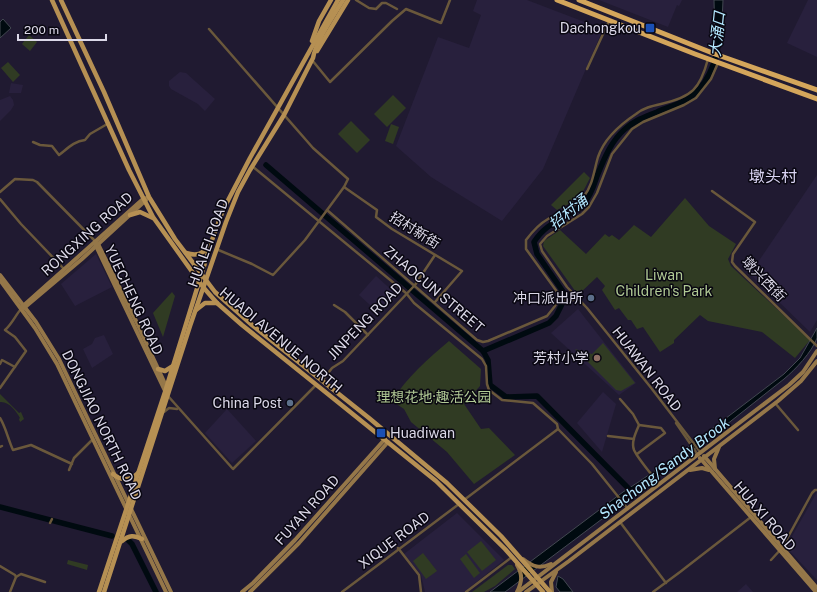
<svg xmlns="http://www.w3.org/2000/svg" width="817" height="592" viewBox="0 0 817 592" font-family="'Public Sans','Noto Sans SC',sans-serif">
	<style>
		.built { fill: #28203d }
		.green { fill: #303b23 }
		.water { fill: #000a10; stroke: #424851 }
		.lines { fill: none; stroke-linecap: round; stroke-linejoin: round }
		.river { stroke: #000a10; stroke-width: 5.5 }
		.street { stroke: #6a583b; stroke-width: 2.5 }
		.secondary { stroke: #957749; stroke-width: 4 }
		.primary { stroke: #b69053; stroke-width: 4.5 }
		.highway { stroke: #d4a65b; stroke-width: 5 }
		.transit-dot { fill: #1a4fb4; stroke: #090711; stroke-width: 1.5 }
		.service-dot { fill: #5c6f8a; stroke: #090711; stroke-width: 1.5 }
		.education-dot { fill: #8d6e63; stroke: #090711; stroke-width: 1.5 }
		.labels { text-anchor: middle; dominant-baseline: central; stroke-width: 3; stroke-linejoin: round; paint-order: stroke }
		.poi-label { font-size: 14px; fill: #dbd8e8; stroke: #090711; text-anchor: end }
		.street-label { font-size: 14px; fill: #dbd8e8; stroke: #090711 }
		.park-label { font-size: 14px; fill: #b1ca95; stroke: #090711 }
		.water-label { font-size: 15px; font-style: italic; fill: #b3e8ff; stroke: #090711 }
		.quarter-label { font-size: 16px; fill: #d8d2f1; stroke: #090711 }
	</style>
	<rect width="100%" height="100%" fill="#201a31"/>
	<g class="built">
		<polygon points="477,0 527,0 603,29 543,169 502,221 431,177 396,146 438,37 469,48 481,15 473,11"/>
		<polygon points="599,0 682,0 679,6 677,5 668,27"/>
		<polygon points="808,0 817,0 817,57 787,43"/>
		<polygon points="180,72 186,73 215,99 205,111 198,104 171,89 169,86 169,81"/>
		<polygon points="11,83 23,85 21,93 9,93"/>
		<polygon points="10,96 13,100 14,105 11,110 0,121 0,100"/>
		<polygon points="817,175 817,320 810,332 750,274"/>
		<polygon points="96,254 112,287 75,306 61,284"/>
		<polygon points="376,276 396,294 379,313 359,295"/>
		<polygon points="578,309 636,383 619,395 551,333"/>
		<polygon points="104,335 113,354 92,368 83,349 92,344 95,338"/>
		<polygon points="603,392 616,404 602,452 577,423"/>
		<polygon points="227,409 256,441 232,463 205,433"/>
		<polygon points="817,492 817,580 786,547"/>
		<polygon points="457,513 504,560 464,592 425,592 421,575 404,554"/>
		<polygon points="746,584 753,592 737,592"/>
	</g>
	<g class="green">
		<polygon points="29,35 37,42 30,51 22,44"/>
		<polygon points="8,62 20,75 13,82 1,68"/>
		<polygon points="393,95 406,108 387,127 374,114"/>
		<polygon points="351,121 370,140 357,153 338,134"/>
		<polygon points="391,124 399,127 393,144 385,141"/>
		<path d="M584 172 590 178C579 200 579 199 557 210L551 205Z"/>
		<polygon points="685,198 709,226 736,244 728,259 731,266 810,340 795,358 762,332 708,321 700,315 674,340 674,343 660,352 643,327 637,329 631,320 628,320 619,308 615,310 602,290 605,286 597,277 578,295 543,246 544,241 560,230 586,254 605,234 609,237 612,235 619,240 634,225 651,237"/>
		<polygon points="172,292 175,296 163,337 153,313"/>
		<path d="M449 341 481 369 480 386 464 404 481 429 489 428 515 455 474 484 447 452 411 422 404 409 392 401C407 377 428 359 449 341Z"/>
		<polygon points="603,343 635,383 621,391 616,390 575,349 592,354"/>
		<path d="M0 394 19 413 21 412 24 419 20 422 19 419 20 418C17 412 9 401 0 402Z"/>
		<polygon points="481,541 496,560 482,571 467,552"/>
		<polygon points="423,553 437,571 426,579 413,561"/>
		<polygon points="466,554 480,573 474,578 460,559"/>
		<polygon points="68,560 88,565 87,570 67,564"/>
		<polygon points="508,565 512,565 515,569 495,586 484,592 472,592"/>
	</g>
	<g class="water">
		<polygon points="714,0 723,0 721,46 715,43"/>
		<polygon points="3,19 11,28 0,38 0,22"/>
		<path d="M817 328C817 331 817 335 817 338 812 352 795 370 784 379L707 440 505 592H490L623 492 637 483 675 457 784 374 800 358Z"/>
		<polygon points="558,576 563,579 573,592 560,592 556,587"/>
	</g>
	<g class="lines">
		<g class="river">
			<polyline points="266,165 483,351 488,360 490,385 506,397 537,396 633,493"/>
			<path d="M483 351 549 323 556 316 566 296 537 254 534 242C547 221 568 218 584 203 591 196 594 185 597 176 604 159 611 141 625 129 635 120 645 117 657 112 666 108 677 105 685 100 707 89 717 61 719 38"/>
			<polyline points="0,507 112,536"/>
			<polyline points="128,540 132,544 156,592"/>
		</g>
		<g class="street">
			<polyline points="356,0 369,8 376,9 382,3 386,3 397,9"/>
			<polyline points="209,29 313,148 348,179 344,187 305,240 273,275 252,264 216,249"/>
			<polyline points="312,60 330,82 392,21 406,9 441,23 450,0"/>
			<polyline points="587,69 609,21"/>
			<path d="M33 142 40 145 52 146 59 155C67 149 74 141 85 140L90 134 109 123"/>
			<polyline points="252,166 406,293 414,303 482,359 486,366 487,384 489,390 502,400 533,403 557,424 558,429"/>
			<polyline points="344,187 377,210 376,217 392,229 462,271 435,302"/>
			<polyline points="712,191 755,222 733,254 732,262 735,266 817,346"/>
			<polyline points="0,192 15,179 33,180 37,182 95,241"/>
			<polyline points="0,199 21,224 64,269"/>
			<polyline points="327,210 477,340 483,342 488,341 547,316 555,306 560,296"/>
			<path d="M578 298 570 301 563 300 526 249V240C532 232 539 224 548 219 560 212 575 208 584 196 593 185 594 170 598 157 604 139 621 124 636 114 643 108 652 106 661 104 692 97 700 89 708 59"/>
			<polyline points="334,305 345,312 368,335"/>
			<polyline points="0,364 2,360 15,367"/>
			<polyline points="322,381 332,368 343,361 415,285 435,255"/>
			<path d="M0 388 26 351 15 337 5 330C12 324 15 316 21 309"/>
			<polyline points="168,396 233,469 316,385"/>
			<polyline points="620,399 633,414 639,425"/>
			<polyline points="775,403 798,430"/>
			<polyline points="164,412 169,408 177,409"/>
			<path d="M0 418C6 428 8 439 13 450L31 445 72 464"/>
			<polyline points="676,423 698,455"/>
			<polyline points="608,436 634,439"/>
			<polyline points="0,447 2,446"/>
			<polyline points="701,453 652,389 587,308 567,287 542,251 540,244 547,236 582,214 589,207 597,193 612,154 632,129 643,122 684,105 696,98 711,79 718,63"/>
			<path d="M637 454 665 433 661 428 639 425C636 432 631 442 634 450 638 459 653 476 659 484"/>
			<polyline points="69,470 74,458 93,439"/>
			<polyline points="464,500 558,429 592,464 628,509"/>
			<polyline points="620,522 666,583"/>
			<polyline points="50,523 52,519"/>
			<polyline points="398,548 419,575 421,592"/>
			<polyline points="771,560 782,548 812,493 815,490 817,490"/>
			<polyline points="0,566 15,575 16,577 10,592"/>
			<polyline points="16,577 21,574 45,582"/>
			<polyline points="342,592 459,504"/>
			<polyline points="466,592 512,557"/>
			<polyline points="653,592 680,572 751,517"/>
		</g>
		<g class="secondary">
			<polyline points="95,242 98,244 136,321 167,388"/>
			<polyline points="95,242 96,246 166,393"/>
			<polyline points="0,275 36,322 59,359 171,592"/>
			<polyline points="0,280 35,328 57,364 166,592"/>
			<polyline points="23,306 143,199 147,198"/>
			<polyline points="24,308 82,259 146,200"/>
			<polyline points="704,456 817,588"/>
			<polyline points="700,458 816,592"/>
			<polyline points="715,469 714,459 719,447"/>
			<polyline points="690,470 702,468 709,470"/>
			<path d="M523 559C533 567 540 569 551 564"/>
			<polyline points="242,592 253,583 295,540 385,439"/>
			<polyline points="250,592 299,543 388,442"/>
			<path d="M517 592C522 582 523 575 517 565"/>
			<polyline points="518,592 789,385 803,372 817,351"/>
			<polyline points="526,592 569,561 778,401 801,381 817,361"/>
			<polyline points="552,592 551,582 556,572"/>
		</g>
		<g class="primary">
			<polyline points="52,0 129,170 153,217 203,287 217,303 242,325 436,481 505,549 543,592"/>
			<polyline points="61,0 104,92 149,197 175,239 215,292 252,325 369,418 447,483 501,536 550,592"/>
			<polyline points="312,41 319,21 331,0"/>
			<polyline points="317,51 348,0"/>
			<polyline points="130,215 140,212 153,218"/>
			<path d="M186 253C196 256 203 255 209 245"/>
			<polyline points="196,310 205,303 217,303"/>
			<polyline points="158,369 165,371 173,366"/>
			<path d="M113 474C121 481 130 481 138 473"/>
			<path d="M122 541C129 535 134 535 142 539"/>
			<polyline points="99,592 165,392 212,240 223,210 250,158 338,0"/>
			<path d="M104 592 190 326 226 222 238 192 250 170 284 115 313 58C316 41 334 15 343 0"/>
		</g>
		<g class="highway">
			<polyline points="557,0 695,54 817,99"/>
			<polyline points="579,0 715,54 817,90"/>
		</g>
	</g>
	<g class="transit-dot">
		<rect x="645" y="23" width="10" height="10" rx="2"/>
		<rect x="376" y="428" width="10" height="10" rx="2"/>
	</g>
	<g class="service-dot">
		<circle cx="591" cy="298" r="4"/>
		<circle cx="290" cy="403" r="4"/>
	</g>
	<circle class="education-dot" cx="597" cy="358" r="4"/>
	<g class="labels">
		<g class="poi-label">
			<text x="641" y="28">Dachongkou</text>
			<text x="583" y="298">冲口派出所</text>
			<text x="589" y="358">芳村小学</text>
			<text x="282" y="403">China Post</text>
			<text x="390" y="433" text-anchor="start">Huadiwan</text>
		</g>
		<g class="street-label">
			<text transform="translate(415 230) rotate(32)">招村新街</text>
			<text transform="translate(87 234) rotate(-42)">RONGXING ROAD</text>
			<text transform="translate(208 243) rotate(-70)">HUALEI ROAD</text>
			<text transform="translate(764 279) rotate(46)">墩兴西街</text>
			<text transform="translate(434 289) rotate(40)">ZHAOCUN STREET</text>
			<text transform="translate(134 300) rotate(65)">YUECHENG ROAD</text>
			<text transform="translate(365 321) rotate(-46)">JINPENG ROAD</text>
			<text transform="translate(281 340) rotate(40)">HUADI AVENUE NORTH</text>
			<text transform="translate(647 369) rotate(52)">HUAWAN ROAD</text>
			<text transform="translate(102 425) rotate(64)">DONGJIAO NORTH ROAD</text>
			<text transform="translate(307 510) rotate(-48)">FUYAN ROAD</text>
			<text transform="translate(765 516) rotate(49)">HUAXI ROAD</text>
			<text transform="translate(394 540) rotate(-37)">XIQUE ROAD</text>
		</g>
		<g class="park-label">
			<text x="664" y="275">Liwan<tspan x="664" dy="16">Children's Park</tspan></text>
			<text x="434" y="397">理想花地·趣活公园</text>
		</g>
		<g class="water-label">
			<text transform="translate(717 34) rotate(-84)">大涌口</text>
			<text transform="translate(568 212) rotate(-39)">招村涌</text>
			<text transform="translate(664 468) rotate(-37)">Shachong/Sandy Brook</text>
		</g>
		<g class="quarter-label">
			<text x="773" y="176">墩头村</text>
		</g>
	</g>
	<path d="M18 34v6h88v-6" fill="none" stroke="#dbd8e8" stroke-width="2"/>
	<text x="24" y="34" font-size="12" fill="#dbd8e8" stroke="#090711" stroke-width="3" paint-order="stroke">200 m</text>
</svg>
